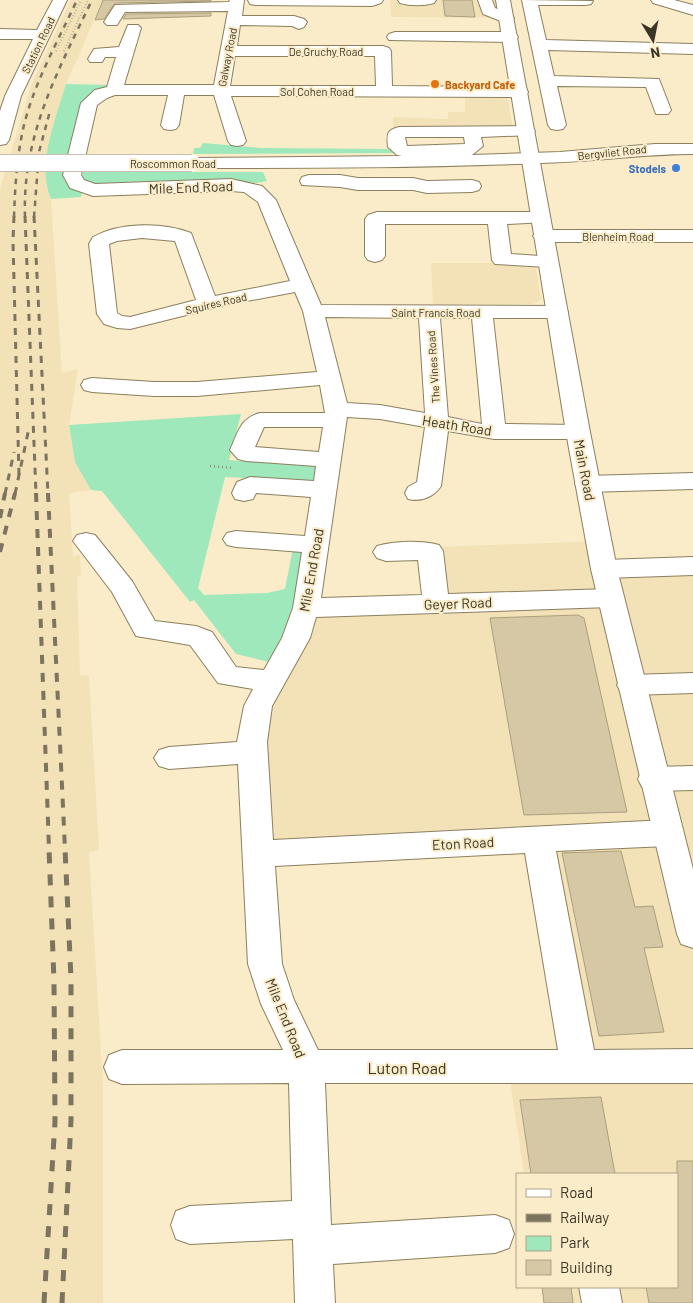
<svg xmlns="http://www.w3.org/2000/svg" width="693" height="1303" viewBox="0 0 693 1303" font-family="Barlow,sans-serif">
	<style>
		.built { fill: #f3e2b7 }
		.green { fill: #9ee8bb }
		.building { fill: #d6c8a5; stroke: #ac9e7d }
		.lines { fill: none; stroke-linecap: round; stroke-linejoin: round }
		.minor-casing { stroke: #8c7f5f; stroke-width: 2 }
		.major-casing { stroke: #8c7f5f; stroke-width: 2 }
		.path-far1 { stroke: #958c74; stroke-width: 2; stroke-dasharray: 0.5 2.5; stroke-linecap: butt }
		.path { stroke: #958c74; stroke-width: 2.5; stroke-dasharray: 1 3; stroke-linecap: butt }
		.minor { fill: #fff; fill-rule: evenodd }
		.major { fill: #fff; fill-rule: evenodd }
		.rail-far3 { stroke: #7d745f; stroke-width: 2.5; stroke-dasharray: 5.5 5.5; stroke-linecap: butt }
		.rail-far2 { stroke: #7d745f; stroke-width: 3; stroke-dasharray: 7 7; stroke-linecap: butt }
		.rail-far1 { stroke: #7d745f; stroke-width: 4; stroke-dasharray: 9 9; stroke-linecap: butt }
		.rail { stroke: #7d745f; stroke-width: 5; stroke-dasharray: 11 11; stroke-linecap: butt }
		.minor-bridge-casing { stroke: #8c7f5f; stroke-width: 18; stroke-linecap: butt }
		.minor-bridge { stroke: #fff; stroke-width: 17 }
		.food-dot { fill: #e8710a; stroke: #faecc8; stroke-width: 2 }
		.shop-dot { fill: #3f7fe0; stroke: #faecc8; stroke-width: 2 }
		.labels { text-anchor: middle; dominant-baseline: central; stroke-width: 4; stroke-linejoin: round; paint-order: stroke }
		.far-street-label { font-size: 11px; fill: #3a3527; stroke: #faecc8 }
		.far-food-label { font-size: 11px; font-weight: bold; fill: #c56008; stroke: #faecc8; text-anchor: start }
		.far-shop-label { font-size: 11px; font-weight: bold; fill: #366cbe; stroke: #faecc8; text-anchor: end }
		.street-label { font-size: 14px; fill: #3a3527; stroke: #faecc8 }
		.near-street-label { font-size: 16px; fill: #3a3527; stroke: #faecc8 }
	</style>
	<rect width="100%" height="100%" fill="#faecc8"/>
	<g class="built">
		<polygon points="71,0 103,0 66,84 46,186 51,199 62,373 78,369 69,425 75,462 91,490 69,493 73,556 80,555 81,576 77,577 80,675 89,676 99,850 89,852 103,1086 103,1303 0,1303 0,189 32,83"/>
		<polygon points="390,0 503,0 506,18 391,17"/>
		<polygon points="465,95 502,96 508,99 513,130 393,130 393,117 448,119 448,112 465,112"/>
		<polygon points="431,263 535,263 541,300 533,304 433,304"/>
		<polygon points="598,541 604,569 693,566 693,1303 544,1303 542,1287 677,1287 677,1174 524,1174 508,1067 567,1066 529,840 258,854 271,681 306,608 445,603 438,547"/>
	</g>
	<g class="green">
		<path d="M66 84 111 85 88 96 81 104 64 180 71 187 82 191 81 197 51 199C36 164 56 119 66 84Z"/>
		<polygon points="203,143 261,148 393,149 393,153 193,154 194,148 200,148"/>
		<polygon points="83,172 263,172 267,181 256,183 235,180 106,186 93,184 83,178"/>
		<polygon points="241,414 229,460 308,465 319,462 315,484 305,481 225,477 198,588 204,595 267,593 285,589 293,548 303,551 290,626 269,662 236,654 194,600 190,602 102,491 91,490 75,462 69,425"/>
	</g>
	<g class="building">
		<polygon points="103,0 211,0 211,1 115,3 104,19 95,20"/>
		<polygon points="443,0 472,0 475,17 445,16"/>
		<polygon points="211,13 211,16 123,19 126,14"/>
		<polygon points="578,615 584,618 627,812 524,815 490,618"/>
		<polygon points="621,851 635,907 653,906 663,947 644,948 664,1032 599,1036 562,853"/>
		<polygon points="601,1097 615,1174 531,1174 520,1100"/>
		<polygon points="677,1161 693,1161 693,1303 649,1303 646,1287 677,1287"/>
		<polygon points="542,1287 571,1287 573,1303 544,1303"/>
	</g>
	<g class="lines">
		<g class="minor-casing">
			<g id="minor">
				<polygon points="53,0 67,0 21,96 9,140 6,144 0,145 0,111 5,96 33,39 0,39 0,29 37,30"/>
				<path d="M230 0H244L242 16H294L304 19 307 22 304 27 299 29 292 26 240 25 237 46H383L389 48 391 51 392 86 520 87 526 88 528 92 526 96 520 97 231 96 246 141 243 145 237 146 231 145 228 141 214 95H184L179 125 176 129 170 130 164 129 161 125 168 95H115L107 98 97 105 81 175 84 180 95 184 231 179 262 186 276 200 321 305 558 306 565 308 568 312 565 316 558 318H493L505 424 578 425 586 427 590 432 586 437 578 439H494L448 431 441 486C434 497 421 502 408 499L405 493 408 487 417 482 425 427 380 419 347 417 321 598 422 595 418 560 386 561 377 558 373 552 377 546C395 541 421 540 439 545L443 551 448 594 610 589 619 592 623 598 619 604 610 607 316 617 310 638 272 706 267 742 273 840 667 820 678 824 683 833 678 842 667 846 556 851 594 1050 693 1049V1083H325L331 1225 495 1215 509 1220 514 1234 509 1248 495 1253 333 1264 335 1303H295L293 1239 190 1244 176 1239 171 1225 176 1211 190 1206 292 1201 289 1083 122 1084 109 1079 104 1067 109 1055 122 1050H283L261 1004 248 964 238 764 169 769 159 766 154 758 159 750 169 747 237 742 244 706 253 689 218 683 190 645 136 636 112 592 73 541 77 535 86 533 95 535 132 581 155 621 196 626 212 632 236 667 264 670 282 638 293 608 302 552 236 547 227 545 223 539 227 533 236 531 305 536 311 497 256 493 253 499 244 501 235 499 232 493 237 482 250 477 314 481 316 466 246 461 238 459 230 450C238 433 240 418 260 413H325L320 385 197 396H154L92 392 84 390 81 385 84 380 92 378 154 382H197L317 372 303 311 295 292 231 304 130 329 117 328 104 324 97 314 89 244 93 237C120 222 163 222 191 233L215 296 290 281 258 202 244 192 231 191 93 196 70 188 63 175 81 103 95 90 107 87 116 57H105L102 62H90L88 59 94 49 119 47 128 25H138L141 28 124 85H214L228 11 125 12 117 25H107L104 22 115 5 229 2ZM235 56H375L376 86H230ZM142 238 175 241 196 300 130 317 122 316 117 313 109 244 117 241ZM325 317 419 318 425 413 380 405 347 403ZM440 318H472L482 424 448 417ZM264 427H323L319 452 255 447ZM525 853 558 1050H318L294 1000 282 964 275 866Z"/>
				<polygon points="248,0 383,0 381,3 372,6 255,5 250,4"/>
				<path d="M398 0H436L434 3C424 6 410 6 400 3Z"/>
				<polygon points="478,0 492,0 495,8 511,15 514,18 511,21 506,23 483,14"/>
				<polygon points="522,0 593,1 591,4 586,5 538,5 546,40 693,44 693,54 548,50 554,76 659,79 671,110 668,114 656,114 646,87 557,86 566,125 563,129 557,130 551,129 548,125"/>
				<polygon points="651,0 674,0 693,5 693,15 653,3"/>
				<polygon points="395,32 510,32 516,34 518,37 516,40 510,42 389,40 387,37 389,34"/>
				<path d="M526 126 532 127 535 131 532 135 481 137 483 146 472 155 560 152 655 144H693V154C642 154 592 162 541 163 425 168 308 168 192 168L186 167 183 163 186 159 192 158 402 156 397 155 388 147C387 135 386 130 399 127ZM405 137H464L465 144 407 146Z"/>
				<polygon points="309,175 340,175 358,178 413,178 427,181 472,180 479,182 481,186 479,190 472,192 427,193 413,190 358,190 340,187 302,185 300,181 302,177"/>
				<polygon points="377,212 540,212 547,214 550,218 547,222 507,224 511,254 555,257 558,261 555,265 548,267 495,264 492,260 488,224 385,224 385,256 382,260 375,262 368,260 365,256 365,219 368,215"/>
				<polygon points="543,230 693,230 693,242 543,242 536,240 533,236 536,232"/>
				<polygon points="693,473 693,489 587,492 578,489 575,484 578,479 587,476"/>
				<polygon points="693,557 693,575 604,578 595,575 591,569 595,563 604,560"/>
				<polygon points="693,673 693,693 631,695 621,692 617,685 621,678 631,675"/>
				<polygon points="693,766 693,790 653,791 642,787 638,779 642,771 653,767"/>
				<polygon points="579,1287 619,1287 622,1303 582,1303"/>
			</g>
		</g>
		<g class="major-casing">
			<polygon id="major" points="496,0 510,0 590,432 617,569 693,869 693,948 681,944 677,934 591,569 566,432"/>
		</g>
		<g class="path-far1">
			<polyline points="56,51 81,0"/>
			<polyline points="64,51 88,0"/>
		</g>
		<polyline class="path" points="210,466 234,468"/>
		<use href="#minor" class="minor"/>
		<use href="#major" class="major"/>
		<g class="rail-far3">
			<path d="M14 217C15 186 17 155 24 125 35 81 58 41 77 0"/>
			<path d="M25 217C22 135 58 71 92 0"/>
			<polyline points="34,217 39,152 50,111"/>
		</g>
		<g class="rail-far2">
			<polyline points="14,216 13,242 19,475"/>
			<polyline points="25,216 36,494"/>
			<polyline points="34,216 48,494"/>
			<polyline points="5,494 14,452"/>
			<polyline points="15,494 29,428"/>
		</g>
		<g class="rail-far1">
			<polyline points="36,493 49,849"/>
			<polyline points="48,493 65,849"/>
			<polyline points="0,518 5,493"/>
			<polyline points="0,552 15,493"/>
		</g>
		<g class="rail">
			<polyline points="44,1303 55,1121 54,982 49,848"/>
			<polyline points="62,1303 71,1120 71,979 65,848"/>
		</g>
		<g class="minor-bridge-casing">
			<polyline id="minor-bridge" points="0,163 192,163"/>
		</g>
		<use href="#minor-bridge" class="minor-bridge"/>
	</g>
	<circle class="food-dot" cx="435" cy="84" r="5"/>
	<circle class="shop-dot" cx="676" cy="168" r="5"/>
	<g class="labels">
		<g class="far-street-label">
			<text transform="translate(38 45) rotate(-64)">Station Road</text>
			<text x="326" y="51">De Gruchy Road</text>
			<text transform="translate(227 57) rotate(-79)">Galway Road</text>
			<text x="317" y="91">Sol Cohen Road</text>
			<text transform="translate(612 152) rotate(-6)">Bergvliet Road</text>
			<text x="173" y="163">Roscommon Road</text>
			<text x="618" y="236">Blenheim Road</text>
			<text transform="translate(216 303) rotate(-13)">Squires Road</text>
			<text x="436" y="312">Saint Francis Road</text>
			<text transform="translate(433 367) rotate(-94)">The Vines Road</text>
		</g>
		<g class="far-food-label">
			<text x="445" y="84">Backyard Cafe</text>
		</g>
		<g class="far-shop-label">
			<text x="666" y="168">Stodels</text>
		</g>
		<g class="street-label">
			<text transform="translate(191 187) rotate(-2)">Mile End Road</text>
			<text transform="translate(457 425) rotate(9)">Heath Road</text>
			<text transform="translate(585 470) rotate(79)">Main Road</text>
			<text transform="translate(311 570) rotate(-80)">Mile End Road</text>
			<text transform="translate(458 603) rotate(-2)">Geyer Road</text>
			<text transform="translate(463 843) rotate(-3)">Eton Road</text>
			<text transform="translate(286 1018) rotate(68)">Mile End Road</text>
		</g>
		<g class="near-street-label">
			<text x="407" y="1067">Luton Road</text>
		</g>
	</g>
	<rect x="516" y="1173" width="162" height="115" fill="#faecc8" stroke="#ada388"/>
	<rect x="526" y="1189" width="25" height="8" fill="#ffffff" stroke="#ada388"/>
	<text x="560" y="1198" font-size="15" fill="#3a3527">Road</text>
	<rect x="526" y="1214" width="25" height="8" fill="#7d745f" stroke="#ada388"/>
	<text x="560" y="1223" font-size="15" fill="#3a3527">Railway</text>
	<rect x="526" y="1236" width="25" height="15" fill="#9ee8bb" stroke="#ada388"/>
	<text x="560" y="1248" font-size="15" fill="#3a3527">Park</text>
	<rect x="526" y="1260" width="25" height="15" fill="#d6c8a5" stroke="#ada388"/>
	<text x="560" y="1273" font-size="15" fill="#3a3527">Building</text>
	<g transform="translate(653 40) rotate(170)" stroke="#faecc8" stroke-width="4" paint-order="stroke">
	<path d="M0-4L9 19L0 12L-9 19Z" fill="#3a3527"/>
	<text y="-8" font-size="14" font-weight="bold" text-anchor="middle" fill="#3a3527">N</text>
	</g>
</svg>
